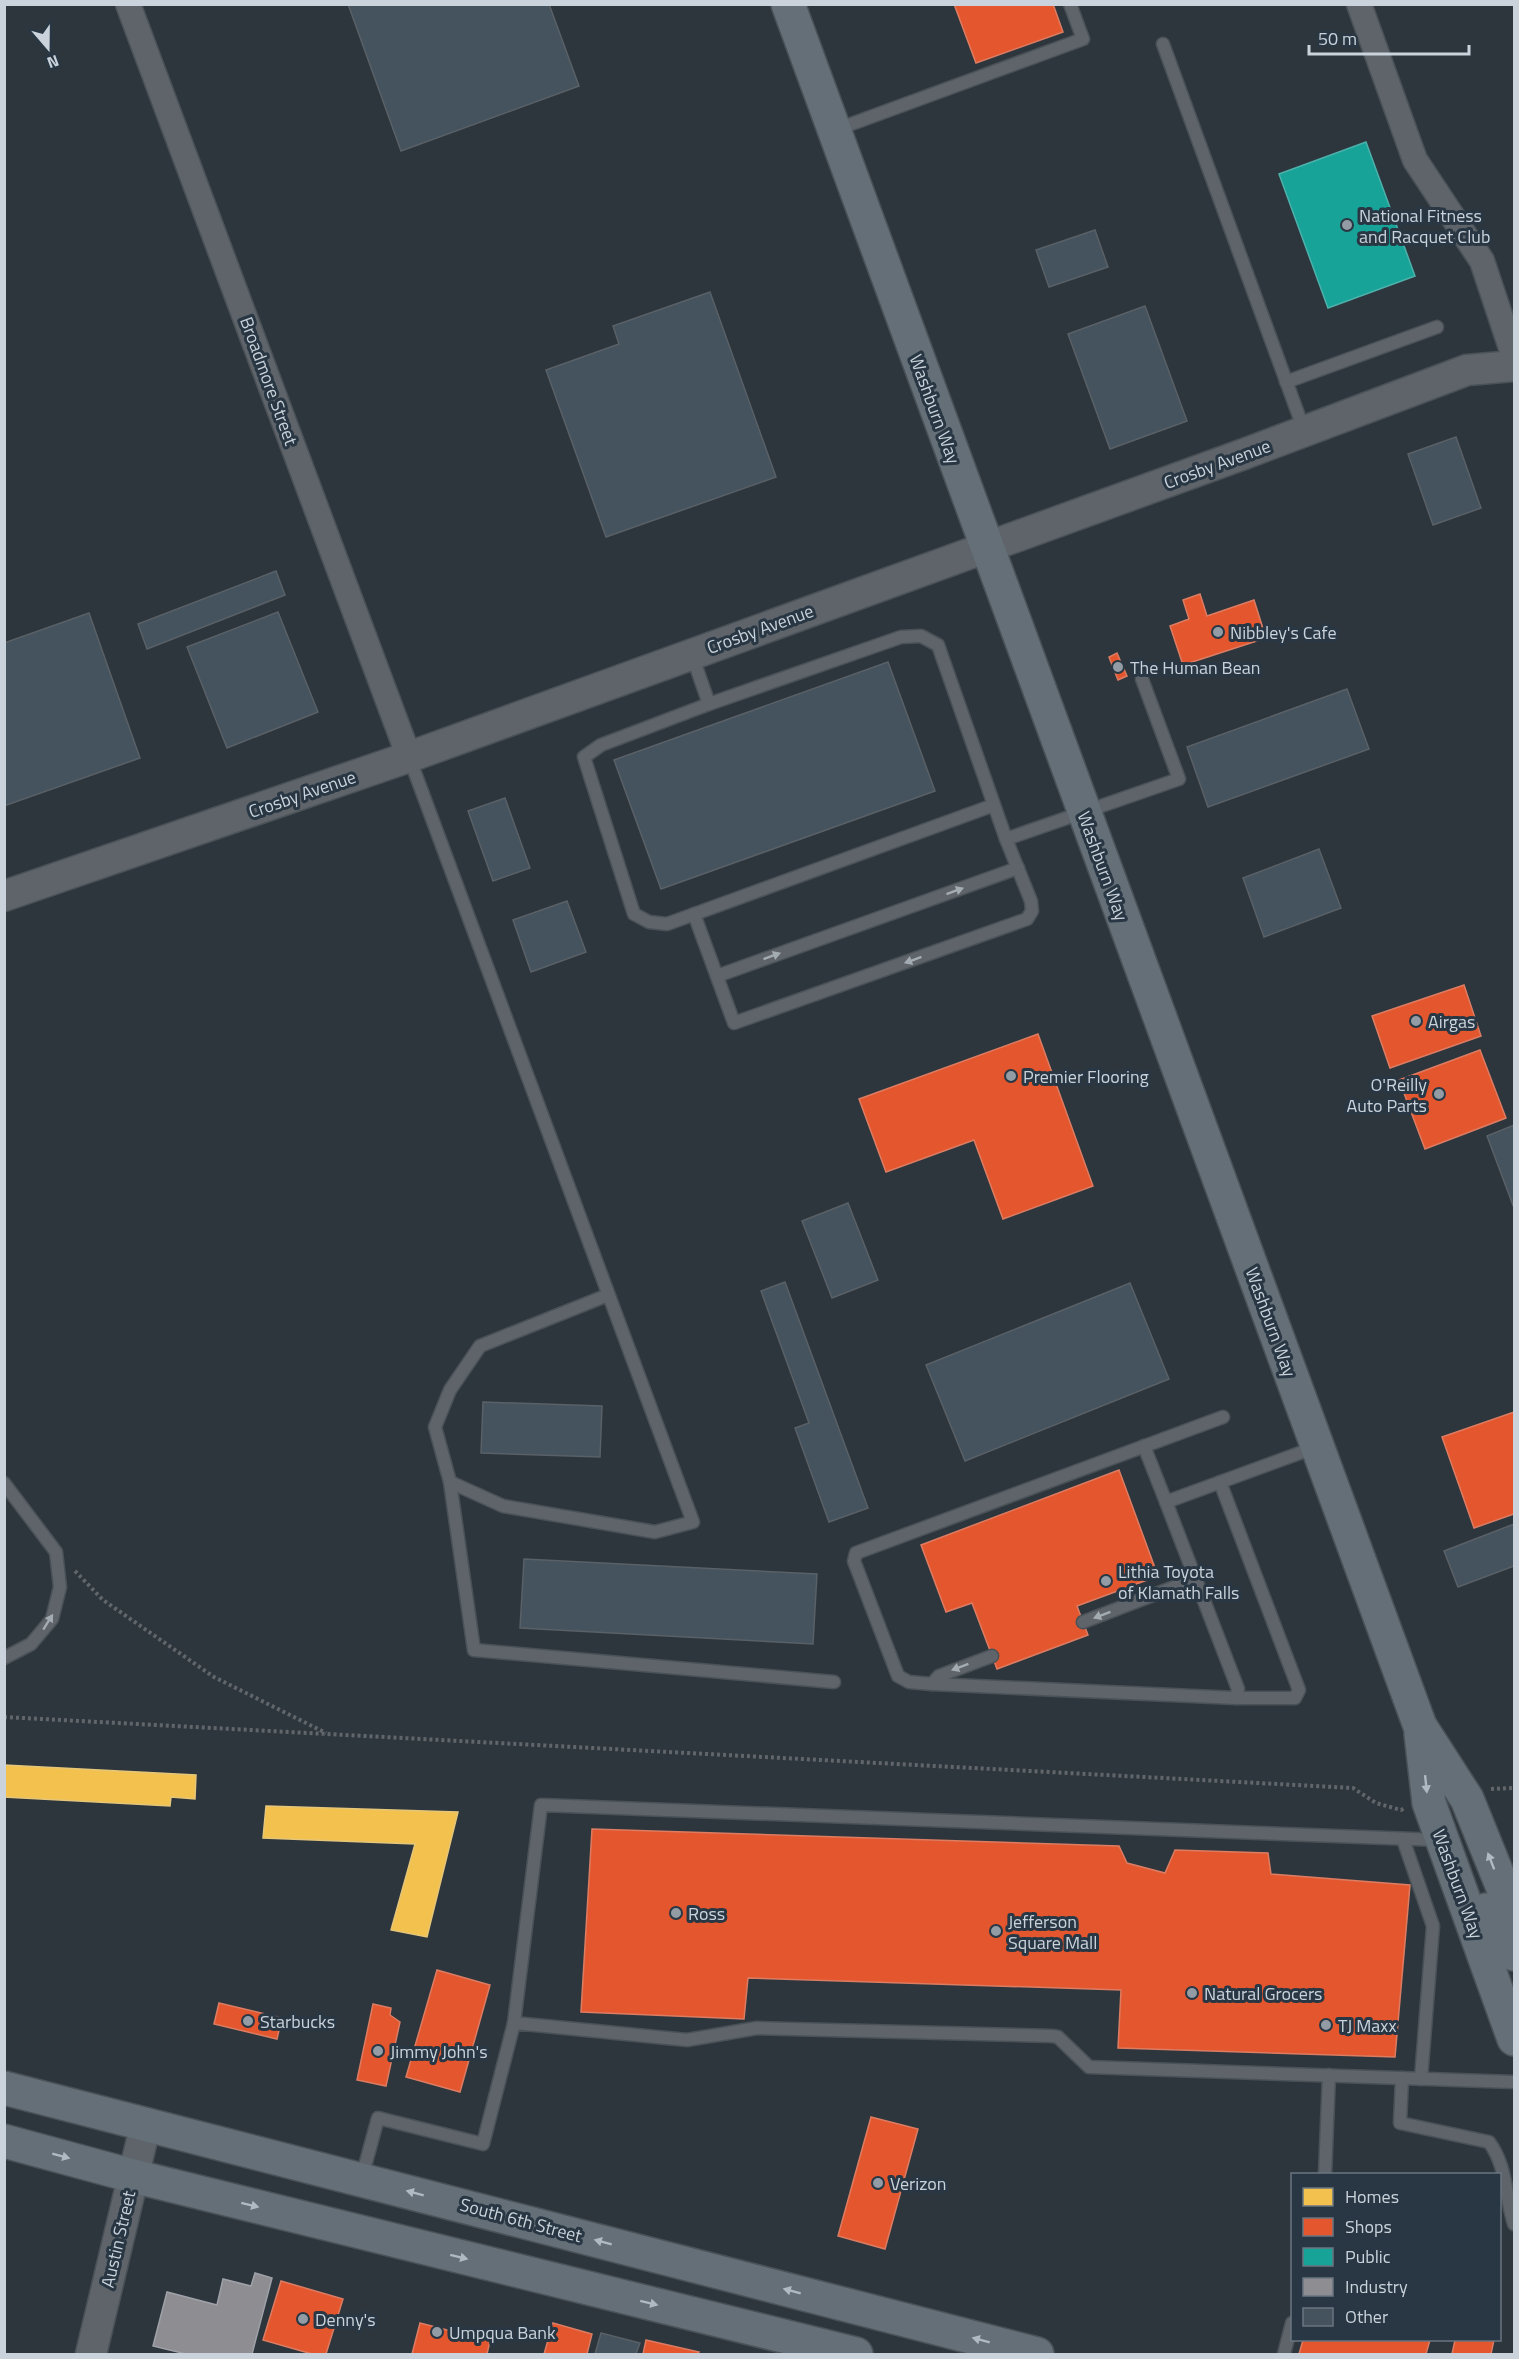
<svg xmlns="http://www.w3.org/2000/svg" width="1519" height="2359" viewBox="0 0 1519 2359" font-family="'Titillium Web',sans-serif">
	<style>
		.homes { fill: #f2c14e; stroke: #e6c678; stroke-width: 1.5 }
		.shops { fill: #e4572e; stroke: #dc7c62; stroke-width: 1.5 }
		.public { fill: #17a398; stroke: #4db1ac; stroke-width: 1.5 }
		.industry { fill: #8d8d92; stroke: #9fa2a8; stroke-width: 1.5 }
		.building { fill: #45535f; stroke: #596066; stroke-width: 1.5 }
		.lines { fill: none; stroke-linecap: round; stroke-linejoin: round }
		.service-casing { stroke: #4a5258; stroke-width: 15 }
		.minor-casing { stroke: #4a5258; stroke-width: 27 }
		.tertiary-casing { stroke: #4a5258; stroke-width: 33 }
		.primary-casing { stroke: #4a5258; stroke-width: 36 }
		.path { stroke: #61666b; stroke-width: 4; stroke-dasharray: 3 3; stroke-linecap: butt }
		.service { stroke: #5e6469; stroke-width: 12 }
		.minor { stroke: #5e6469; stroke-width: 24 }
		.tertiary { stroke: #5e6469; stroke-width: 30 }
		.primary { stroke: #646f78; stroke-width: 33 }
		.oneway { fill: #a4acb3 }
		.oneway2 { fill: #b0bac2 }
		.poi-dot { fill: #939ca4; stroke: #283743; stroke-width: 2 }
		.labels { text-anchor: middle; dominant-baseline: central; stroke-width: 6; stroke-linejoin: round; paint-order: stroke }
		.poi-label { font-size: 18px; fill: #cad3db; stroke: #283743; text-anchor: start }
		.street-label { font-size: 18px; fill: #cad3db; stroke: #283743 }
	</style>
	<rect width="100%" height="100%" fill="#2e363d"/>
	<g class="homes">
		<polygon points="4,1765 196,1775 195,1799 171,1797 170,1806 4,1797"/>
		<polygon points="266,1806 458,1812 427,1937 391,1930 415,1844 263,1838"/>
	</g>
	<g class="shops">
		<polygon points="954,4 1053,4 1063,32 976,63"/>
		<polygon points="1200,594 1207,616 1254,600 1266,638 1183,665 1170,626 1189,619 1183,600"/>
		<polygon points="1117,653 1127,676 1118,680 1109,657"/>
		<polygon points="1464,985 1481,1036 1390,1068 1372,1016"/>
		<polygon points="1038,1034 1093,1186 1003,1219 974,1140 886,1172 859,1099"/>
		<polygon points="1480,1050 1506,1118 1425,1149 1399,1080"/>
		<polygon points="1514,1412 1514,1514 1474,1528 1442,1437"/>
		<polygon points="1119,1470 1158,1576 1077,1606 1088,1635 997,1669 972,1603 946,1612 921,1545"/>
		<polygon points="592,1829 1119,1846 1127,1863 1165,1873 1175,1850 1268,1853 1271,1874 1410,1885 1395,2057 1118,2048 1121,1990 748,1978 744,2019 581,2012"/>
		<polygon points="437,1970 490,1985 460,2092 406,2077"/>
		<polygon points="219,2003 282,2018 277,2039 214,2024"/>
		<polygon points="373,2004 391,2008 390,2015 400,2022 386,2086 357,2080"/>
		<polygon points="871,2117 918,2129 885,2249 838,2236"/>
		<polygon points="281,2281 343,2299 326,2354 312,2354 263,2340"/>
		<polygon points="420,2323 490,2341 487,2354 412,2354"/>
		<polygon points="553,2323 592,2334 587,2354 544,2354"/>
		<polygon points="646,2340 699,2352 698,2354 643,2354"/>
		<polygon points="1303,2340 1430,2340 1426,2354 1299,2354"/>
		<polygon points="1455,2340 1494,2340 1491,2354 1452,2354"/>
	</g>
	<polygon class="public" points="1366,142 1415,276 1328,308 1279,174"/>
	<polygon class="industry" points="255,2273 272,2278 252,2354 186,2354 153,2346 167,2292 217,2305 223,2279 251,2286"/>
	<g class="building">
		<polygon points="348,4 549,4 579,86 401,151"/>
		<polygon points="1095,230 1108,267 1049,287 1036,250"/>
		<polygon points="710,292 776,477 606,537 546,370 619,344 613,326"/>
		<polygon points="1145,306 1187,421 1110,449 1068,334"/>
		<polygon points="1456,437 1481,508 1433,525 1408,454"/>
		<polygon points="276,571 285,595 147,649 138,624"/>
		<polygon points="278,612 318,712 227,748 187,647"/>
		<polygon points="89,613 140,758 4,806 4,643"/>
		<polygon points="888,662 935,791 661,889 614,760"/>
		<polygon points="1347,689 1369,749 1208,807 1187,747"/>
		<polygon points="505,798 530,868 493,881 468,811"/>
		<polygon points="1319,849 1341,908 1264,937 1243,878"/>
		<polygon points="567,901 586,952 531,972 513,920"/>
		<polygon points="1514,1125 1514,1208 1487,1136"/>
		<polygon points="848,1203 878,1280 832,1298 802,1221"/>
		<polygon points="785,1282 868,1508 829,1522 795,1428 809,1423 761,1291"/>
		<polygon points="1130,1283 1169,1379 965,1461 926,1365"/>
		<polygon points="483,1402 602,1406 600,1457 481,1453"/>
		<polygon points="1514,1524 1514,1566 1458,1587 1444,1551"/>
		<polygon points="524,1559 817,1574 813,1644 520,1628"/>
		<polygon points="601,2333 640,2343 636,2354 595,2354"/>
	</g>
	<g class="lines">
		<g class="service-casing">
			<g id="service">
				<polyline points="1163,44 1304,430"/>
				<polyline points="835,130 1083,39 1070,4"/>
				<polyline points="1286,382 1437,327"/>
				<polyline points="692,655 709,704"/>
				<polyline points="409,757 421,789 693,1522 655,1532 503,1506 450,1482 435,1427 450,1390 480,1346 608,1295"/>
				<polyline points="994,805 667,924 649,922 634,914 584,757 601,745 709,704 901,637 921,636 938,645 1006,839 1179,779 1142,679"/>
				<polyline points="694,914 734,1023 1027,919 1032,911 1031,901 1006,839"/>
				<polyline points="717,976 1018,868"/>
				<polyline points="1144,1446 1166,1502 1316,1447"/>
				<polyline points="450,1482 474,1650 834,1682"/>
				<polyline points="1220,1482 1299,1690 1295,1698 1236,1698 932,1684 909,1682 898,1676 854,1561 856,1553 1223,1417"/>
				<polyline points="4,1483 56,1552 60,1587 52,1619 31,1644 4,1658"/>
				<polyline points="1166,1502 1238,1689 1236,1698"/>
				<polyline points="1083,1622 1195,1579"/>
				<polyline points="932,1684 939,1676 992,1656"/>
				<polyline points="1403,1839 1433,1926 1421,2079"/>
				<polyline points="514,2023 541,1805 1439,1840"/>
				<path d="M1402 2078 1400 2123 1489 2142C1507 2166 1505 2196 1514 2224"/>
				<polyline points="1325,2174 1329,2075"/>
				<polyline points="362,2177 378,2118 483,2144 514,2023 687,2040 757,2028 1052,2036 1058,2037 1089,2067 1514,2082"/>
				<polyline points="1284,2354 1292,2323"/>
			</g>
		</g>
		<g class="minor-casing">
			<g id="minor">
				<polyline points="128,4 409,757"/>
				<polyline points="1359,4 1415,160 1482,261 1514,357"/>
			</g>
		</g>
		<g class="tertiary-casing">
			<g id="tertiary">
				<polyline points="4,896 409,757 1244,454 1467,370 1514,366"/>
				<polyline points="91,2354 146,2123"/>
			</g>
		</g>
		<g class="primary-casing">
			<g id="primary">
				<polyline points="788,4 1420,1726 1467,1799 1514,1915"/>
				<polyline points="1421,1734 1429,1803 1514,2039"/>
				<polyline points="1486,1910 1508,1952 1514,1954"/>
				<polyline points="4,2088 1037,2354"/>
				<polyline points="4,2141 133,2176 856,2354"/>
			</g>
		</g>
		<g class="path">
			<polyline points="75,1571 103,1600 214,1677 326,1733"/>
			<polyline points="4,1717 1353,1788 1376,1803 1401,1810 1405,1808"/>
			<polyline points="1491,1789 1514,1788"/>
		</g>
		<use href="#service" class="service"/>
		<use href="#minor" class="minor"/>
		<use href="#tertiary" class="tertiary"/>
		<use href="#primary" class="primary"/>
	</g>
	<defs><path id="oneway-solid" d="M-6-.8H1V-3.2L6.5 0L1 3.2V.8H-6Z" transform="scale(1.5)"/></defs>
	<g class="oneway">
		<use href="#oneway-solid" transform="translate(955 891) rotate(-20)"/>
		<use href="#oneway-solid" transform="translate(772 956) rotate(-20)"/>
		<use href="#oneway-solid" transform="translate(913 960) rotate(160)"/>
		<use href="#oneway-solid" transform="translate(1102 1615) rotate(159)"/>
		<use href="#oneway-solid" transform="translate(48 1622) rotate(-58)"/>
		<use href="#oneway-solid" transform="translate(960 1667) rotate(159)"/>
	</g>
	<g class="oneway2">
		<use href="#oneway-solid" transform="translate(1426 1784) rotate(84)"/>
		<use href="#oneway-solid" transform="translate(1491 1861) rotate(-111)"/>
		<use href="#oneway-solid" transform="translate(61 2156) rotate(15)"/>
		<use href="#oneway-solid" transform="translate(415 2193) rotate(-165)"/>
		<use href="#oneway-solid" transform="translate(250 2205) rotate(14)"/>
		<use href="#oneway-solid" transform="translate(603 2242) rotate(-165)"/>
		<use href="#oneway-solid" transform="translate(459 2257) rotate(14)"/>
		<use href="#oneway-solid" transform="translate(792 2291) rotate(-165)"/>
		<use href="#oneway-solid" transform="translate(649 2303) rotate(14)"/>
		<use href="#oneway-solid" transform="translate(981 2340) rotate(-165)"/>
	</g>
	<g class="poi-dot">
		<circle cx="1347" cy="225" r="6"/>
		<circle cx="1218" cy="632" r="6"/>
		<circle cx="1118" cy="667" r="6"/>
		<circle cx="1416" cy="1021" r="6"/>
		<circle cx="1011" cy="1076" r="6"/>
		<circle cx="1439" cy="1094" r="6"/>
		<circle cx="1106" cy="1581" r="6"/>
		<circle cx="676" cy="1913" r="6"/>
		<circle cx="996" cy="1931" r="6"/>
		<circle cx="1192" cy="1993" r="6"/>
		<circle cx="248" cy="2021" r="6"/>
		<circle cx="1326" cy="2025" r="6"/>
		<circle cx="378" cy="2051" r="6"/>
		<circle cx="878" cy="2183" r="6"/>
		<circle cx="303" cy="2319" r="6"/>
		<circle cx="437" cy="2332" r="6"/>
	</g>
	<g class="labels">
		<g class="poi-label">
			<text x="1359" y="215">National Fitness<tspan x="1359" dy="21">and Racquet Club</tspan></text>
			<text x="1230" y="632">Nibbley's Cafe</text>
			<text x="1130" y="667">The Human Bean</text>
			<text x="1428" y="1021">Airgas</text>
			<text x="1023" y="1076">Premier Flooring</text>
			<text x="1427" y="1084" text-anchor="end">O'Reilly<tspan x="1427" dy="21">Auto Parts</tspan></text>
			<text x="1118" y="1571">Lithia Toyota<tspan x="1118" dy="21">of Klamath Falls</tspan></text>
			<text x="688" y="1913">Ross</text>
			<text x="1008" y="1921">Jefferson<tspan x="1008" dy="21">Square Mall</tspan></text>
			<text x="1204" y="1993">Natural Grocers</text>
			<text x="260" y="2021">Starbucks</text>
			<text x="1338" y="2025">TJ Maxx</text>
			<text x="390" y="2051">Jimmy John's</text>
			<text x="890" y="2183">Verizon</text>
			<text x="315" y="2319">Denny's</text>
			<text x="449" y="2332">Umpqua Bank</text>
		</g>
		<g class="street-label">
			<text transform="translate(269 381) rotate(70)">Broadmore Street</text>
			<text transform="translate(935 409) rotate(70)">Washburn Way</text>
			<text transform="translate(1217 464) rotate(-20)">Crosby Avenue</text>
			<text transform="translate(760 629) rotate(-20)">Crosby Avenue</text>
			<text transform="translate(302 794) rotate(-19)">Crosby Avenue</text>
			<text transform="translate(1103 866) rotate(70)">Washburn Way</text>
			<text transform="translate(1271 1322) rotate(70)">Washburn Way</text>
			<text transform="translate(1458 1884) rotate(70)">Washburn Way</text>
			<text transform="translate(521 2220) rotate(15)">South 6th Street</text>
			<text transform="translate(118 2239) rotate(-77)">Austin Street</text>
		</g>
	</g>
	<rect width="1519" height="2359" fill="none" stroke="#cad3db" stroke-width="12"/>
	<rect x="1291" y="2173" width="210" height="168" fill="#283743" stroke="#697580" stroke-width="1.5"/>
	<rect x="1303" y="2188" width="30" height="18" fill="#f2c14e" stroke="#697580" stroke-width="1.5"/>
	<text x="1345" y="2203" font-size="18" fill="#cad3db">Homes</text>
	<rect x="1303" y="2218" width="30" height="18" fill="#e4572e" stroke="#697580" stroke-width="1.5"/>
	<text x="1345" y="2233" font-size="18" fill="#cad3db">Shops</text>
	<rect x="1303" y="2248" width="30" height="18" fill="#17a398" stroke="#697580" stroke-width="1.5"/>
	<text x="1345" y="2263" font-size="18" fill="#cad3db">Public</text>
	<rect x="1303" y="2278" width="30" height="18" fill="#8d8d92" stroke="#697580" stroke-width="1.5"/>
	<text x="1345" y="2293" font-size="18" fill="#cad3db">Industry</text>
	<rect x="1303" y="2308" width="30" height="18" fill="#45535f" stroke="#697580" stroke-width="1.5"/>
	<text x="1345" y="2323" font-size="18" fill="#cad3db">Other</text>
	<g transform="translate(48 48) rotate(160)" stroke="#283743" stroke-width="4.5" paint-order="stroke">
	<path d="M0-4.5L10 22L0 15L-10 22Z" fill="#cad3db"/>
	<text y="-9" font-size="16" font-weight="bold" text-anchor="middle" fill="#cad3db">N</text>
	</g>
	<path d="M1309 45v9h160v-9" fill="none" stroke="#cad3db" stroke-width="3"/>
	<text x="1318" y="45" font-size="18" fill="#cad3db" stroke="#283743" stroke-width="4.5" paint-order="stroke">50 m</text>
</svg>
